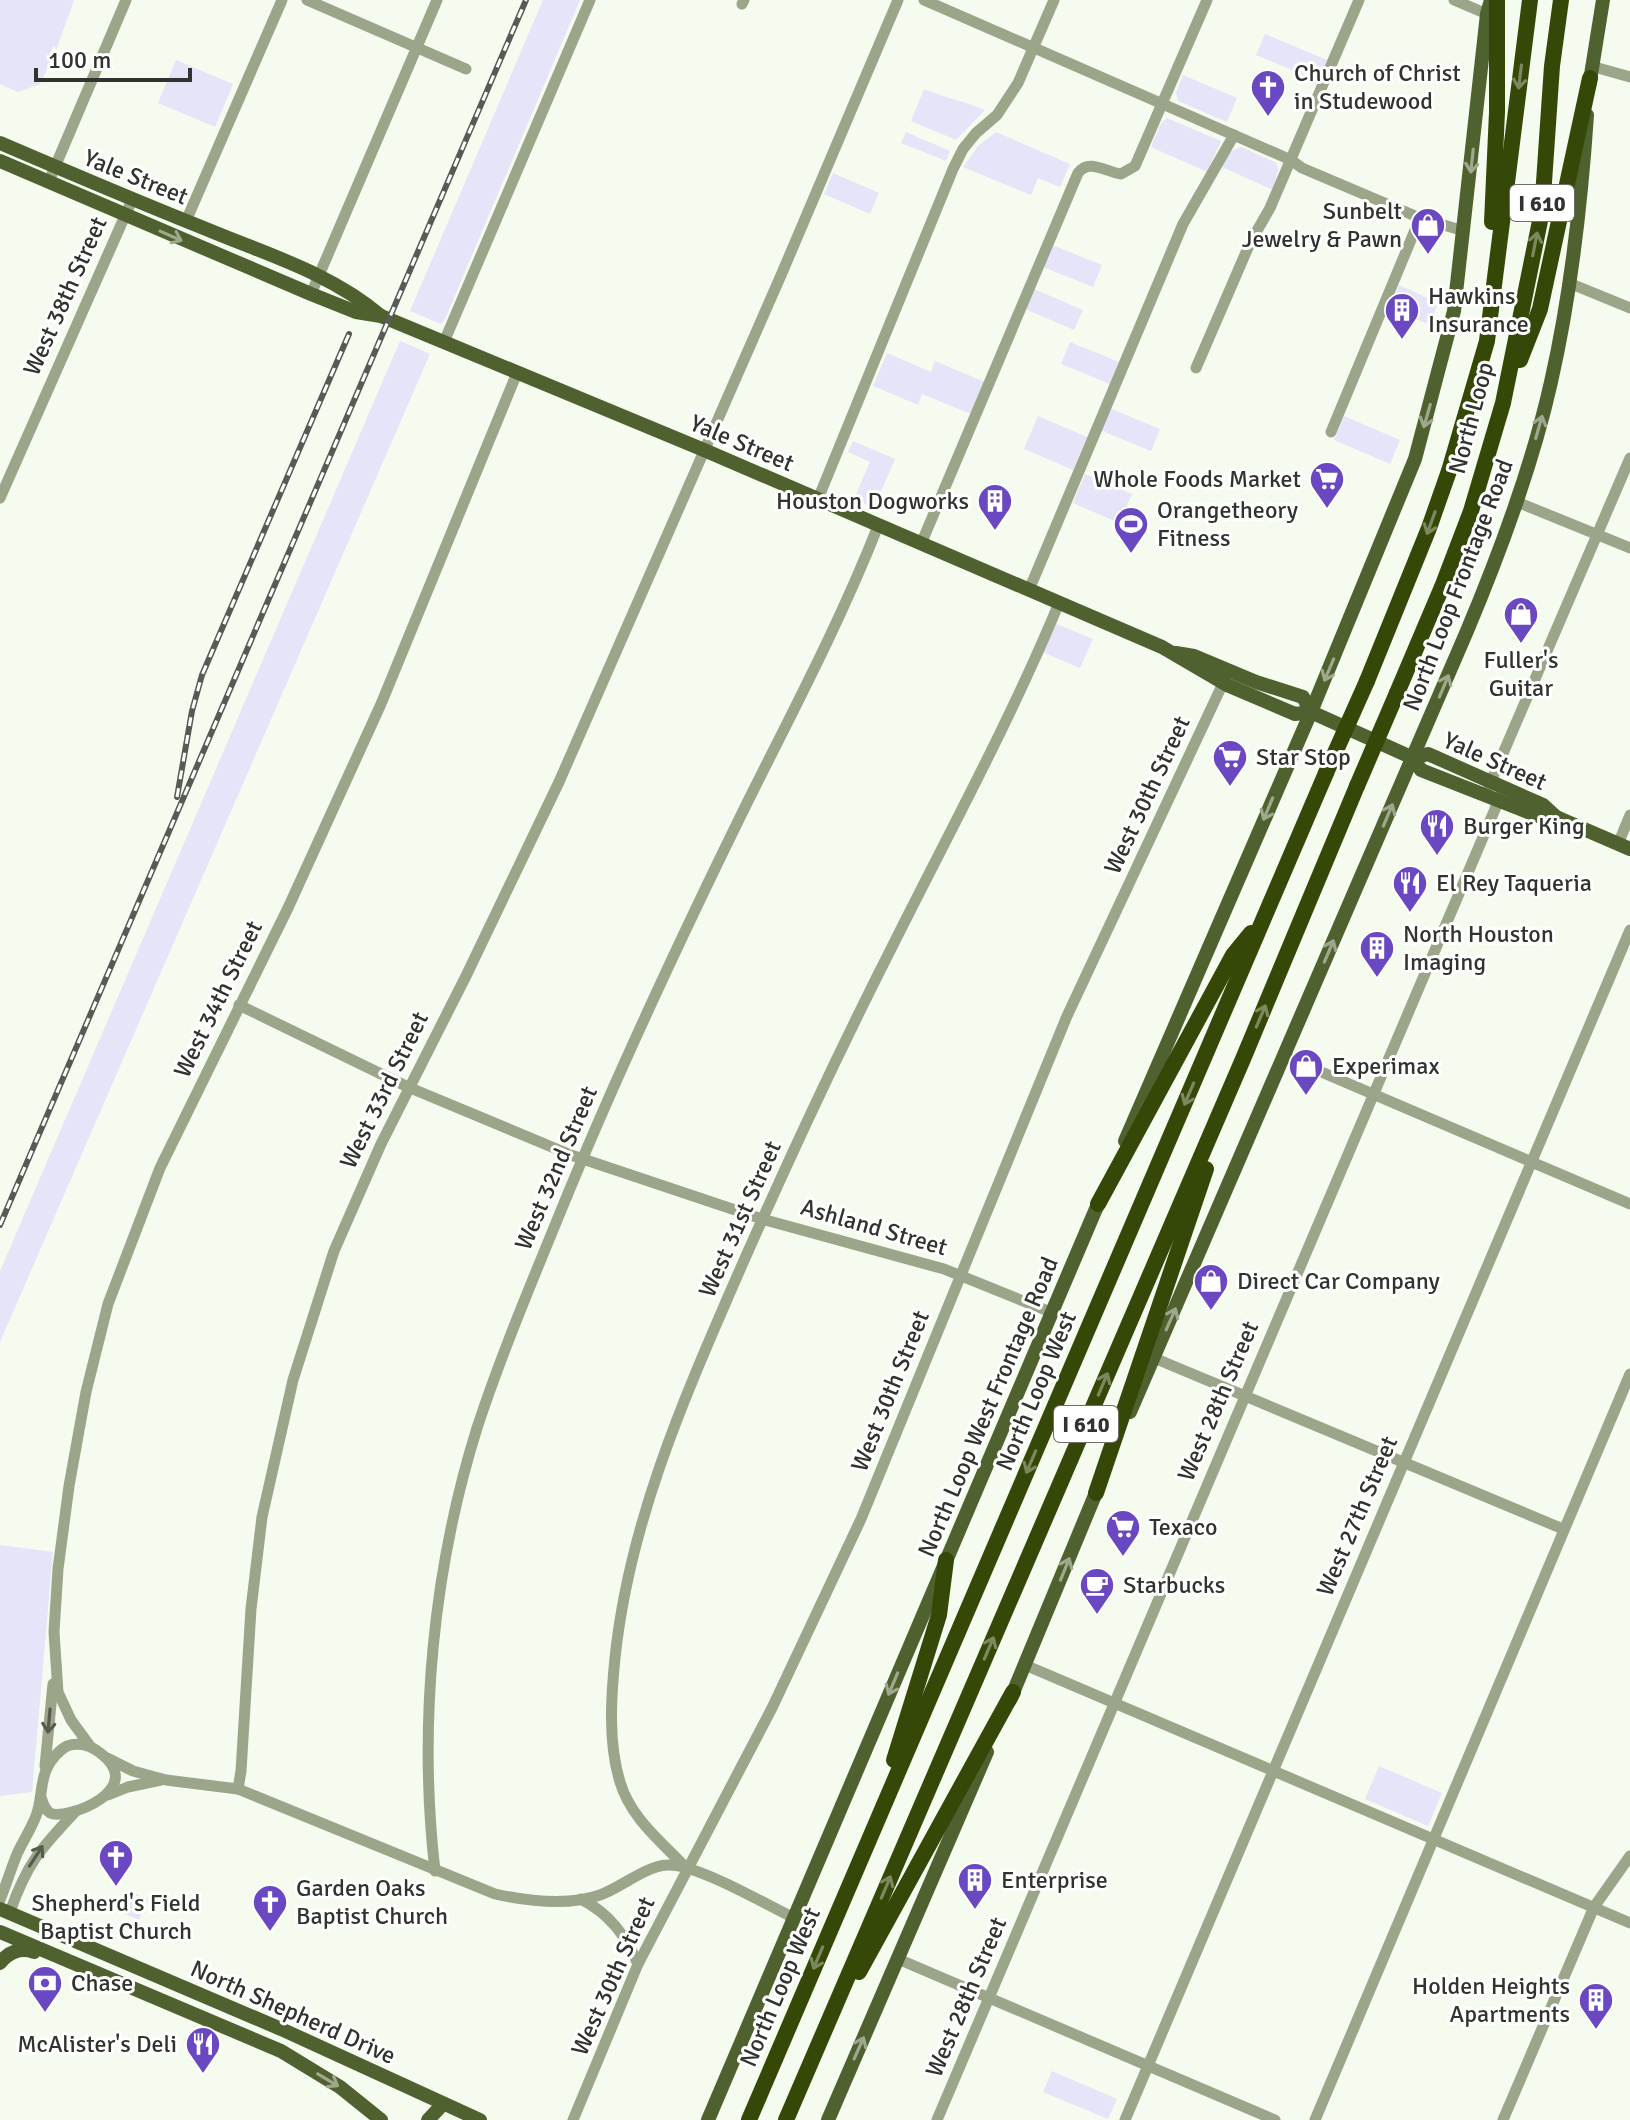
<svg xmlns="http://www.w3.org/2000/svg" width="1630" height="2120" viewBox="0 0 1630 2120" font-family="Signika,sans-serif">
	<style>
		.green { fill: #e6e4f9 }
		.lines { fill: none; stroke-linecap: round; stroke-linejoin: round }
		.minor { stroke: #9ba58a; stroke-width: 11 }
		.major { stroke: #506130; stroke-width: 14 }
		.highway { stroke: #364807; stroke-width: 16 }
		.rail-casing { stroke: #585b55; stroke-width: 6 }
		.rail { stroke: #fff; stroke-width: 3; stroke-dasharray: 9; stroke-linecap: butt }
		.highway-bridge { stroke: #364807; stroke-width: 16 }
		.oneway { stroke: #7c885e }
		.oneway2 { stroke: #9fa88d }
		.oneway3 { stroke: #565b4e }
		.labels { text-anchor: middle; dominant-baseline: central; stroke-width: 6; stroke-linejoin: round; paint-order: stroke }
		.shield { fill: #fff; stroke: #6f706d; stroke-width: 2 }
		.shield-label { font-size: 22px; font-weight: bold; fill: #31332e }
		.poi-label { font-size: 24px; fill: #31332e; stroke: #fff; text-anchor: start }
		.street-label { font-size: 24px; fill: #31332e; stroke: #fff }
	</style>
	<rect width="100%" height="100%" fill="#f5fbee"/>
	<g class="green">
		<polygon points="0,0 74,0 54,56 40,84 18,92 0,84"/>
		<polygon points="543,0 580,0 445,319 441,324 410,311"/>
		<polygon points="1265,34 1327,60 1318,81 1256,55"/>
		<polygon points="176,60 233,84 215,127 158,103"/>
		<polygon points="1183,75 1237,98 1227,122 1178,101 1176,93"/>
		<path d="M924 89C945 98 964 101 985 110L956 140 911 121Z"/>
		<polygon points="1167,118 1221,141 1207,172 1151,147 1160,125"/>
		<polygon points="906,132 950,151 946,161 901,143"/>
		<polygon points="996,132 1070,164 1060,187 1038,178 1031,195 963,167 978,146"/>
		<polygon points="1241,147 1277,163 1278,170 1273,190 1222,167 1231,151"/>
		<polygon points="833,173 879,193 870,214 824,194"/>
		<polygon points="1052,245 1102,265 1093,287 1043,267"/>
		<polygon points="1399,285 1438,303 1430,325 1390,308"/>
		<polygon points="1034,289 1083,310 1074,330 1025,309"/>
		<polygon points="400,341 430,354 0,1342 0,1271"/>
		<polygon points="1070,342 1119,362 1110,384 1061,364"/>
		<polygon points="887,353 931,372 935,361 985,382 971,414 922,394 918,405 873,386"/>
		<polygon points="1109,408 1160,429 1151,451 1100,430"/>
		<polygon points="1038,416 1087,437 1073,470 1024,449"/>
		<polygon points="1344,416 1400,440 1390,464 1334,440"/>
		<polygon points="853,441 895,459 874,508 854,499 870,462 848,452"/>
		<polygon points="1085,474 1132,494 1119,523 1073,503"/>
		<polygon points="1057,624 1093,639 1080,668 1042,652"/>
		<polygon points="0,1545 53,1552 32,1792 0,1796"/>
		<polygon points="1379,1766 1442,1793 1428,1826 1365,1799"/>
		<polygon points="128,1891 148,1899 139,1920 120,1912"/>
		<polygon points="1052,2071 1117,2099 1108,2119 1043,2092"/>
	</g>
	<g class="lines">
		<g class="minor">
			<polyline points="307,0 466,69"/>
			<polyline points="924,0 1291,160 1302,168 1420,218 1464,231"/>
			<polyline points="1454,0 1487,14"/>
			<polyline points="742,4 744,0"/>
			<polyline points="1591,66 1630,77"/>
			<polyline points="49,181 126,0"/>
			<polyline points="186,221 282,0"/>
			<polyline points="1569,283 1630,308"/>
			<polyline points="311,294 437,0"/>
			<polyline points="444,342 590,0"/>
			<polyline points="1196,368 1250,243 1270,208 1359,0"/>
			<polyline points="1331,432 1420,218"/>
			<polyline points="0,498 132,200"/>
			<polyline points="818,499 953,169 963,149 976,133 997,115 1018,83 1054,0"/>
			<polyline points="1517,502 1630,548"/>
			<path d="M921 544 1078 173C1089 158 1106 172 1121 174L1135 166 1207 0"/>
			<polyline points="1029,590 1183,224 1234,135"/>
			<polyline points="1489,786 1630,458"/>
			<polyline points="1618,844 1630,815"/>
			<polyline points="239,1005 408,1087 571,1155 762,1219 944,1269 1053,1313"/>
			<polyline points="1284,1056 1630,1204"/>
			<polyline points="1154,1358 1563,1529"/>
			<polyline points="1025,1665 1630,1923"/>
			<polyline points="90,1746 71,1720 58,1692 54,1632 58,1569 69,1486 86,1392 108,1304 160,1168 288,908 381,704 517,373"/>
			<path d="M107 1758 133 1771 166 1780 238 1789 495 1894C527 1901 569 1906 600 1895 620 1888 646 1866 667 1865 695 1863 765 1904 792 1917"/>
			<polyline points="45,1766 53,1684"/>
			<polyline points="238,1789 241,1771 251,1609 262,1517 293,1380 334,1251 381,1144 466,976 559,782 782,273 898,0"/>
			<polyline points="108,1795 128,1787 161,1780"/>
			<path d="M687 1869C662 1842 631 1819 620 1782 608 1743 611 1697 615 1658 629 1524 682 1403 735 1281 785 1167 838 1053 895 941 951 829 1011 719 1059 603"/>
			<path d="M435 1871C418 1724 433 1569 477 1428 501 1355 531 1284 560 1213 617 1073 682 935 749 799 794 709 841 620 878 526"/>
			<path d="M581 1899C610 1914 625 1935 638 1964"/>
			<path d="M0 1900C6 1885 11 1869 17 1854 23 1841 31 1829 36 1816 42 1801 40 1782 47 1768 51 1760 59 1750 67 1746 77 1742 89 1745 96 1750 154 1789 65 1821 50 1813 44 1809 43 1803 41 1797"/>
			<path d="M10 1912C27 1863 41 1848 76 1811"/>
			<polyline points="898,1959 1275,2120"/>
			<polyline points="573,2120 638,1964 772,1708 861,1519 1067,1016 1225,679"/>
			<polyline points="937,2120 1501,795"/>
			<polyline points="1125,2120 1630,930"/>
			<polyline points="1315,2120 1630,1374"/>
			<polyline points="1503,2120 1594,1907 1630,1856"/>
		</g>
		<g class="major">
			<polyline points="1589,87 1603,0"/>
			<path d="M0 143C70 173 140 203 211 231 269 255 332 274 381 316"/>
			<polyline points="0,161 311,294 356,312 381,316 704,450 1162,647 1227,685 1295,714 1311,712 1413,758 1421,770 1538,816 1556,817 1630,849"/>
			<polyline points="1176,653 1194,656 1256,682 1303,697 1311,712"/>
			<polyline points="1413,758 1428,754 1543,805 1556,817"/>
			<polyline points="1125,1141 1311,712 1415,459 1454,311 1487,14 1491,0"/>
			<path d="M1130 1412 1467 631C1501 550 1532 467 1551 382 1571 294 1581 205 1587 115"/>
			<polyline points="1010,1700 1100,1483"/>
			<polyline points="0,1909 281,2029 480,2120"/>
			<polyline points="0,1932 281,2051 340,2087 381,2120"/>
			<path d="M0 1963C8 1952 21 1947 34 1952"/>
			<polyline points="428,2120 443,2104"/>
			<polyline points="708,2120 1101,1197"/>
			<polyline points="828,2120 987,1752"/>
		</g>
		<g class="highway">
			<polyline points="1492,222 1497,112 1497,0"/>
			<polyline points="1520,360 1540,309 1590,78"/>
			<polyline points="1367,681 1429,528 1449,471 1487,341 1530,0"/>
			<polyline points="1397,693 1442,587 1471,511 1503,403 1542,211 1552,66 1561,0"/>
			<polyline points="1098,1204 1233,955 1251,933"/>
			<polyline points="1096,1493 1206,1169"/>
			<polyline points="894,1760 939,1615 946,1560"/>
			<polyline points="859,1972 1013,1692"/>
			<polyline points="749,2120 1326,773"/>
			<polyline points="786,2120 1243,1059 1357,786"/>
		</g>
		<g class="rail-casing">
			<g id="rail">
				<polyline points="177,797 192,711 202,675 349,334"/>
				<polyline points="0,1225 526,0"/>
			</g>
		</g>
		<use href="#rail" class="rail"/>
		<g class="highway-bridge">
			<polyline points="1326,773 1367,681"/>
			<polyline points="1357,786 1397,693"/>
		</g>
	</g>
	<defs><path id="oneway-shaft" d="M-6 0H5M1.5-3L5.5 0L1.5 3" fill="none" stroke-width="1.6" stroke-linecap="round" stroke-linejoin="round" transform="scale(2)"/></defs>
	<g class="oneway">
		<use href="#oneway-shaft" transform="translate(1520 77) rotate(97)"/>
		<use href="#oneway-shaft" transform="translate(1535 244) rotate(-79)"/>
		<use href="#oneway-shaft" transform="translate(1431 523) rotate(110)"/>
		<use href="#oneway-shaft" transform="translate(1261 1016) rotate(-67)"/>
		<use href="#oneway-shaft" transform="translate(1189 1094) rotate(113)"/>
		<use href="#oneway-shaft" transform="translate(1103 1384) rotate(-67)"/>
		<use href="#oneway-shaft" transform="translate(1031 1462) rotate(113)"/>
		<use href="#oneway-shaft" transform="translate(989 1648) rotate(-67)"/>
		<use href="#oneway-shaft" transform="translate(886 1887) rotate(-67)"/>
		<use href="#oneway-shaft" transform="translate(818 1958) rotate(113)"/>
	</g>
	<g class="oneway2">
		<use href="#oneway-shaft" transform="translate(1472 161) rotate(96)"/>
		<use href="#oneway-shaft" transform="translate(171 236) rotate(24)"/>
		<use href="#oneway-shaft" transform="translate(1427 416) rotate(106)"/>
		<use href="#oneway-shaft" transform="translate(1539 427) rotate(-74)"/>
		<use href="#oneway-shaft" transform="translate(1329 670) rotate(113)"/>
		<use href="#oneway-shaft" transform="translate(1444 686) rotate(-67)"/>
		<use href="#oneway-shaft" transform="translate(1268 809) rotate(113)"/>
		<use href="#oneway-shaft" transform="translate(1388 815) rotate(-67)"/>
		<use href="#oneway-shaft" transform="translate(1329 951) rotate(-67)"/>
		<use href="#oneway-shaft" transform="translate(1171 1319) rotate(-66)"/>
		<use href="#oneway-shaft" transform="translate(1065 1569) rotate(-68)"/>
		<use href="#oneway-shaft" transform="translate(893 1684) rotate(113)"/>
		<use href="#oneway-shaft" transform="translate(859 2048) rotate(-66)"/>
		<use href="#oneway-shaft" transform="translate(328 2080) rotate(31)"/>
	</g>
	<g class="oneway3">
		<use href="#oneway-shaft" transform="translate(49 1721) rotate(95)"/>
		<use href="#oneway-shaft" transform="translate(36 1856) rotate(-57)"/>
	</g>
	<defs>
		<g id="church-pin" transform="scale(1.8)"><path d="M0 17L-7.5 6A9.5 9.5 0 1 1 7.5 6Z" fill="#6948c1" stroke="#fff"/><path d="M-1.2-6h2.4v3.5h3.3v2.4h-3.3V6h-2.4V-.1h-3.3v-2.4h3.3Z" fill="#fff"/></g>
		<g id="shop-pin" transform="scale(1.8)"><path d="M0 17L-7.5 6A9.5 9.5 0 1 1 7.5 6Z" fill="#6948c1" stroke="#fff"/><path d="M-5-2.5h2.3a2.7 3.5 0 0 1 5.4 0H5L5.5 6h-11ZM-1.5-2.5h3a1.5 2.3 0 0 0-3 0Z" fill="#fff"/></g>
		<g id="building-pin" transform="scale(1.8)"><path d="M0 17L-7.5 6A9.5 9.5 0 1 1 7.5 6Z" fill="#6948c1" stroke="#fff"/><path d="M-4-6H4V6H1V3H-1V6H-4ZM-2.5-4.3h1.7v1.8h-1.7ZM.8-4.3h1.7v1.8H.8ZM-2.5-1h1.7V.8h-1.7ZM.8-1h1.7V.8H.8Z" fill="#fff"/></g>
		<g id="supermarket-pin" transform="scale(1.8)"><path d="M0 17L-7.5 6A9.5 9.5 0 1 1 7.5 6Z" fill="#6948c1" stroke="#fff"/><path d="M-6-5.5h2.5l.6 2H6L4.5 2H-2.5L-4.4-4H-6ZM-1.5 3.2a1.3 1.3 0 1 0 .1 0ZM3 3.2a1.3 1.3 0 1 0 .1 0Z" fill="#fff"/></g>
		<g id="stadium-pin" transform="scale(1.8)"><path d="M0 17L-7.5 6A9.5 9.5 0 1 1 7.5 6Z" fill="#6948c1" stroke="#fff"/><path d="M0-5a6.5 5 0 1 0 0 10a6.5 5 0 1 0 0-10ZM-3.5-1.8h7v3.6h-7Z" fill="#fff"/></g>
		<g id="restaurant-pin" transform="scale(1.8)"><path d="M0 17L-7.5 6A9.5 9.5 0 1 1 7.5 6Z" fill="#6948c1" stroke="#fff"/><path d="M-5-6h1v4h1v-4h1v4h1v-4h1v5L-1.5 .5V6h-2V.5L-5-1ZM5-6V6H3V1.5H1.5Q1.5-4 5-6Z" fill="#fff"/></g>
		<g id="cafe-pin" transform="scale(1.8)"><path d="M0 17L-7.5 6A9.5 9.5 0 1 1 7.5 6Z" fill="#6948c1" stroke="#fff"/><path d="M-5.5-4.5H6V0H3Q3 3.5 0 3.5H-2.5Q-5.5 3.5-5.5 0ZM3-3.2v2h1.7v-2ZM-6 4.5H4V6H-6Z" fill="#fff"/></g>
		<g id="bank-pin" transform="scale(1.8)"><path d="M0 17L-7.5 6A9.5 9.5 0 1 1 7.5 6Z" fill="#6948c1" stroke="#fff"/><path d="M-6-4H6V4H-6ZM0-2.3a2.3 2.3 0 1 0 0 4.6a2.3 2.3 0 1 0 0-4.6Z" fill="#fff"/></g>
	</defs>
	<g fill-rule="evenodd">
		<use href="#church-pin" x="1268" y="87"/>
		<use href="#shop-pin" x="1428" y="225"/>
		<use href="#building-pin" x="1402" y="310"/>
		<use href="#supermarket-pin" x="1327" y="479"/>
		<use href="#building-pin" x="995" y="501"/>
		<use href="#stadium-pin" x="1131" y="524"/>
		<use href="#shop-pin" x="1521" y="614"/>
		<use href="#supermarket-pin" x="1230" y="757"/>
		<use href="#restaurant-pin" x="1437" y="826"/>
		<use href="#restaurant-pin" x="1410" y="883"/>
		<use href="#building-pin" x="1377" y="948"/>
		<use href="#shop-pin" x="1306" y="1066"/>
		<use href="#shop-pin" x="1211" y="1281"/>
		<use href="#supermarket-pin" x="1123" y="1527"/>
		<use href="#cafe-pin" x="1097" y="1585"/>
		<use href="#church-pin" x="116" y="1857"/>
		<use href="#building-pin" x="975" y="1880"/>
		<use href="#church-pin" x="270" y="1902"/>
		<use href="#bank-pin" x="45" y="1983"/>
		<use href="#building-pin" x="1596" y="2000"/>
		<use href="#restaurant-pin" x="203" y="2044"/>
	</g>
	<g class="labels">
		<g class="shield">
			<rect x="1510" y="185" width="64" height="36" rx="6"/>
			<rect x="1054" y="1406" width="64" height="36" rx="6"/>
		</g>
		<g class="shield-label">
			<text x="1542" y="203">I 610</text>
			<text x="1086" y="1424">I 610</text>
		</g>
		<g class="poi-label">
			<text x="1294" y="73">Church of Christ<tspan x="1294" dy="28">in Studewood</tspan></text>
			<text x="1402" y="211" text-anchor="end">Sunbelt<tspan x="1402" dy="28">Jewelry &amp; Pawn</tspan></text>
			<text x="1428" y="296">Hawkins<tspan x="1428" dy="28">Insurance</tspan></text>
			<text x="1301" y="479" text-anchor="end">Whole Foods Market</text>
			<text x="969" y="501" text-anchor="end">Houston Dogworks</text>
			<text x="1157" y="510">Orangetheory<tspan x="1157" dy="28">Fitness</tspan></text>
			<text x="1521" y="660" text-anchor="middle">Fuller's<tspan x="1521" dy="28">Guitar</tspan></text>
			<text x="1256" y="757">Star Stop</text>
			<text x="1463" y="826">Burger King</text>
			<text x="1436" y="883">El Rey Taqueria</text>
			<text x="1403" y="934">North Houston<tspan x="1403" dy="28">Imaging</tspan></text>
			<text x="1332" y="1066">Experimax</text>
			<text x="1237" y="1281">Direct Car Company</text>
			<text x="1149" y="1527">Texaco</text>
			<text x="1123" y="1585">Starbucks</text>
			<text x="1001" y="1880">Enterprise</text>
			<text x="296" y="1888">Garden Oaks<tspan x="296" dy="28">Baptist Church</tspan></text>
			<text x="116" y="1903" text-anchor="middle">Shepherd's Field<tspan x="116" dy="28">Baptist Church</tspan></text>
			<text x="71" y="1983">Chase</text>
			<text x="1570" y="1986" text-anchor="end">Holden Heights<tspan x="1570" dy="28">Apartments</tspan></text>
			<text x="177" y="2044" text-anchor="end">McAlister's Deli</text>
		</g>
		<g class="street-label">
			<text transform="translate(136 177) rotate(22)">Yale Street</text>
			<text transform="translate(65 296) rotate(-66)">West 38th Street</text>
			<text transform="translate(1471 418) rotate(-75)">North Loop</text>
			<text transform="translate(742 443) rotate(23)">Yale Street</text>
			<text transform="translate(1458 585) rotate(-69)">North Loop Frontage Road</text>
			<text transform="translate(1495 761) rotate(24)">Yale Street</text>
			<text transform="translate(1147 795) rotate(-65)">West 30th Street</text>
			<text transform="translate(218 999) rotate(-64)">West 34th Street</text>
			<text transform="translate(384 1090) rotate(-64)">West 33rd Street</text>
			<text transform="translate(556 1168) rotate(-67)">West 32nd Street</text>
			<text transform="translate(740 1219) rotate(-66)">West 31st Street</text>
			<text transform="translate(874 1227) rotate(16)">Ashland Street</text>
			<text transform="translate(890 1391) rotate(-68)">West 30th Street</text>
			<text transform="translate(1036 1391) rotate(-67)">North Loop West</text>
			<text transform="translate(1218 1401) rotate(-67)">West 28th Street</text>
			<text transform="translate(988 1407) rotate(-67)">North Loop West Frontage Road</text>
			<text transform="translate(1357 1516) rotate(-67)">West 27th Street</text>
			<text transform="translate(613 1976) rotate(-66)">West 30th Street</text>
			<text transform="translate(780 1987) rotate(-67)">North Loop West</text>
			<text transform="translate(966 1997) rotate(-67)">West 28th Street</text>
			<text transform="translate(293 2012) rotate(24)">North Shepherd Drive</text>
		</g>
	</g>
	<path d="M36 68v12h154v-12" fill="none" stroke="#31332e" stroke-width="4"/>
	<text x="48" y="68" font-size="24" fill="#31332e" stroke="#ffffff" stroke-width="6" paint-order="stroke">100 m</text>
</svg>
